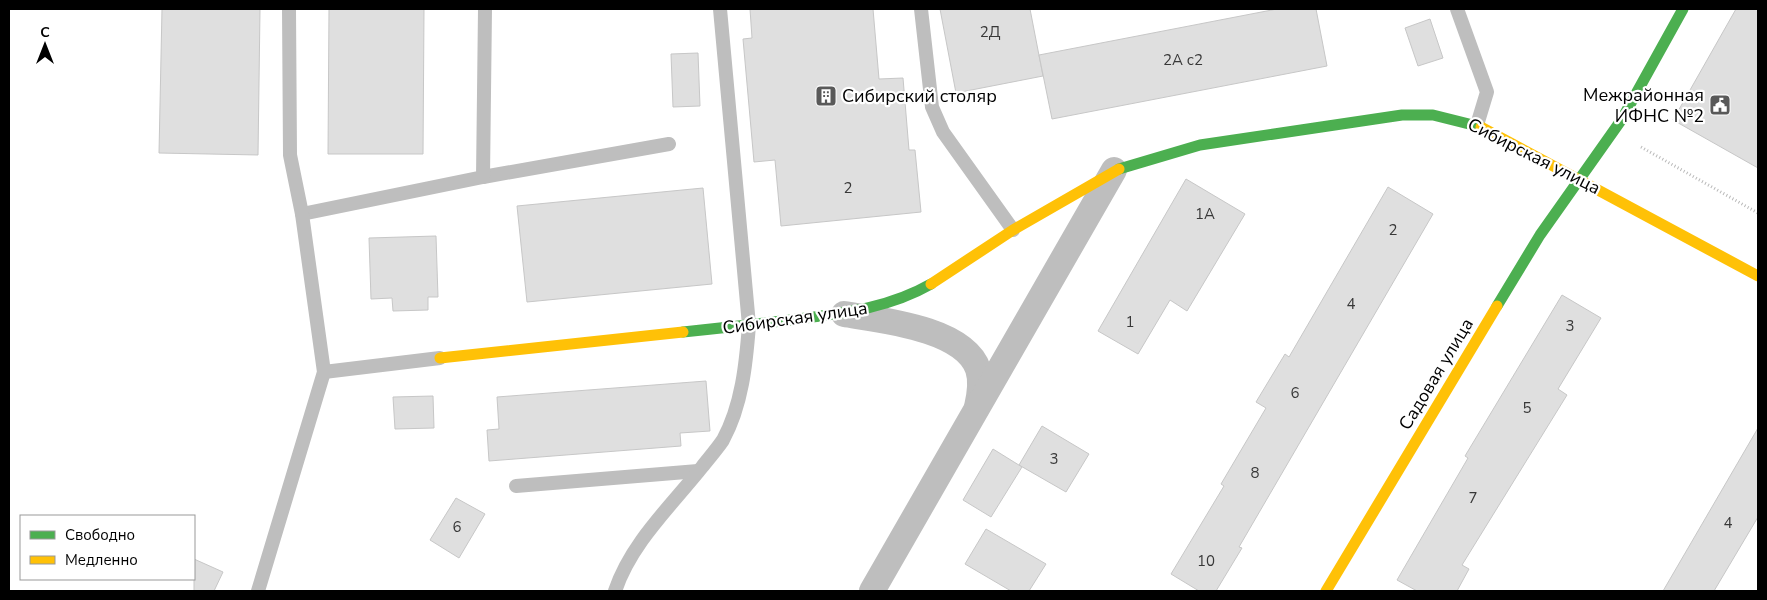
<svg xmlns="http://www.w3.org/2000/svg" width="1767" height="600" viewBox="0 0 1767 600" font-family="'Nunito Sans',sans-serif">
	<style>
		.building { fill: #dfdfdf; stroke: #c7c7c7 }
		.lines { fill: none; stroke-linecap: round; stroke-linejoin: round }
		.path { stroke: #b9b9b9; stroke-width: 3; stroke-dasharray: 1 2.5; stroke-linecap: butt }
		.lane { stroke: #bebebe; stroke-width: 14 }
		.street { stroke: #bebebe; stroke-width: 26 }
		.fast { stroke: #4caf50; stroke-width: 11 }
		.slow { stroke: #ffc107; stroke-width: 11 }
		.labels { text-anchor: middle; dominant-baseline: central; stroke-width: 4.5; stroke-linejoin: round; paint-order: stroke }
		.number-label { font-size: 15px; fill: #383838 }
		.poi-label { font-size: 18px; fill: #000; stroke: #fff; text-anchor: end }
		.street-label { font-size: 18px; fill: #000; stroke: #fff }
	</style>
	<rect width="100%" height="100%" fill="#fff"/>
	<g class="building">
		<polygon points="162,9 260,9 258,155 159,153"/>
		<polygon points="329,9 424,9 423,154 328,154"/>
		<polygon points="750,9 873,9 879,79 903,78 909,150 915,150 921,212 781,226 775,160 754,162 743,39 752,38"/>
		<polygon points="940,9 1030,9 1043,76 956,93"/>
		<polygon points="1277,9 1316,9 1327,66 1052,119 1039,55"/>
		<polygon points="1736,9 1758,9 1758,168 1673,120"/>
		<polygon points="1430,19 1443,58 1418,66 1405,28"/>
		<polygon points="698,53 700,106 673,107 671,54"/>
		<polygon points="1186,179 1245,214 1187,311 1170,300 1138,354 1098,331"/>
		<polygon points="1388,187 1433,214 1239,547 1242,548 1216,591 1199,591 1171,574 1224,486 1221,484 1266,408 1256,402 1285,354 1289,357"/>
		<polygon points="703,188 712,284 527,302 517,206"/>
		<polygon points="436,236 438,297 428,297 428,310 393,311 392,298 371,299 369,238"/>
		<polygon points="1562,295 1601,318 1558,389 1567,395 1462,565 1469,569 1457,591 1417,591 1397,580 1468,458 1465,456"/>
		<polygon points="706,381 710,431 680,433 681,446 489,461 487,430 499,429 497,397"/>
		<polygon points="433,396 434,428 395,429 393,397"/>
		<polygon points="1042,426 1089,454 1066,492 1019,465"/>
		<polygon points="1758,428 1758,517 1714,591 1663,591"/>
		<polygon points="993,449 1022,467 991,517 963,500"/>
		<polygon points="456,498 485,514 459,558 430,540"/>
		<polygon points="986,529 1046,564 1029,591 1011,591 965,564"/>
		<polygon points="194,559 223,572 214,591 194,591"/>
	</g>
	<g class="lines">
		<polyline class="path" points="1641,147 1758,213"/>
		<g class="lane">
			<polyline points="921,9 932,107 943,132 1013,230"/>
			<polyline points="1457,9 1487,92 1477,125"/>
			<polyline points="483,177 669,144"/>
			<polyline points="302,214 483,177 485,9"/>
			<polyline points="324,372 440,358"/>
			<polyline points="516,486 698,471"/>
			<polyline points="258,591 324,372 302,214 290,155 289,9"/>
			<path d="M615 591C631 543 671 506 702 467 709 458 717 449 723 440 742 405 746 364 749 325L720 9"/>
		</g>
		<g class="street">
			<path d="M844 314C880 320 964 328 978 369 982 381 980 394 977 407"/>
			<polyline points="872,591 1114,170"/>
		</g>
		<g class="fast">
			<polyline points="1119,169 1200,145 1402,115 1433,115 1481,127"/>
			<polyline points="1497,306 1540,235 1622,119 1683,9"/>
			<path d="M683 332C721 328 759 324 798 319 844 313 889 308 931 284"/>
		</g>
		<g class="slow">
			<polyline points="1481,127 1758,276"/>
			<polyline points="931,284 1013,230 1119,169"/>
			<polyline points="440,358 683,332"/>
			<polyline points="1326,591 1497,306"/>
		</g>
	</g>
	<defs>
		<g id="building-square" transform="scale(1.125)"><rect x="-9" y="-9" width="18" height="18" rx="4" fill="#595959" stroke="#fff"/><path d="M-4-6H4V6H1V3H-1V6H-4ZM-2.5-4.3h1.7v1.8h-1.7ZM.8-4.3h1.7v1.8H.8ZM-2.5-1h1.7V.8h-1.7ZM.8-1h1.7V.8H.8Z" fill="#fff"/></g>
		<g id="civic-square" transform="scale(1.125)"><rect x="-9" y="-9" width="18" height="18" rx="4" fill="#595959" stroke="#fff"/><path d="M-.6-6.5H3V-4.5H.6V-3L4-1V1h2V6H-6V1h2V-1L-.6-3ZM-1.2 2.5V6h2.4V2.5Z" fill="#fff"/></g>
	</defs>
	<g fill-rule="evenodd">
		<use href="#building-square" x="826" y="96"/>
		<use href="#civic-square" x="1720" y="105"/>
	</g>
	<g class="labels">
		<g class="number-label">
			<text x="990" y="32">2Д</text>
			<text x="1183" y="60">2А с2</text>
			<text x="848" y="188">2</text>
			<text x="1205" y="214">1А</text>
			<text x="1393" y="230">2</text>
			<text x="1351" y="304">4</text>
			<text x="1130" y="322">1</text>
			<text x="1570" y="326">3</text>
			<text x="1295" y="393">6</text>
			<text x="1527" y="408">5</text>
			<text x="1054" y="459">3</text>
			<text x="1255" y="473">8</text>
			<text x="1473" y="498">7</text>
			<text x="1728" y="523">4</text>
			<text x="457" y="527">6</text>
			<text x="1206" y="561">10</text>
		</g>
		<g class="poi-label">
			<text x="1704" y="95">Межрайонная<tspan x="1704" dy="21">ИФНС №2</tspan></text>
			<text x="842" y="96" text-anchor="start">Сибирский столяр</text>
		</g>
		<g class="street-label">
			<text transform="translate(1534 156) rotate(27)">Сибирская улица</text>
			<text transform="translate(795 318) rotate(-8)">Сибирская улица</text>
			<text transform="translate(1436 374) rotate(-59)">Садовая улица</text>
		</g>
	</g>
	<rect width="1767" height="600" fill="none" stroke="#000000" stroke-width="20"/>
	<rect x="20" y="515" width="175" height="65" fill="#ffffff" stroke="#999999"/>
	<rect x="30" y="531" width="25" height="8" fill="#4caf50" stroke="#999999"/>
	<text x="65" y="540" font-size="15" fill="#000000">Свободно</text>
	<rect x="30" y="556" width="25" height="8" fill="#ffc107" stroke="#999999"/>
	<text x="65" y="565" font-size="15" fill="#000000">Медленно</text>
	<g transform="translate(45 45)" stroke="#ffffff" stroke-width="4" paint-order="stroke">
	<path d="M0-4L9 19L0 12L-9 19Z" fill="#000000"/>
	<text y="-8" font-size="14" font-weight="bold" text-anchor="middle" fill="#000000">С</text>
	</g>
</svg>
